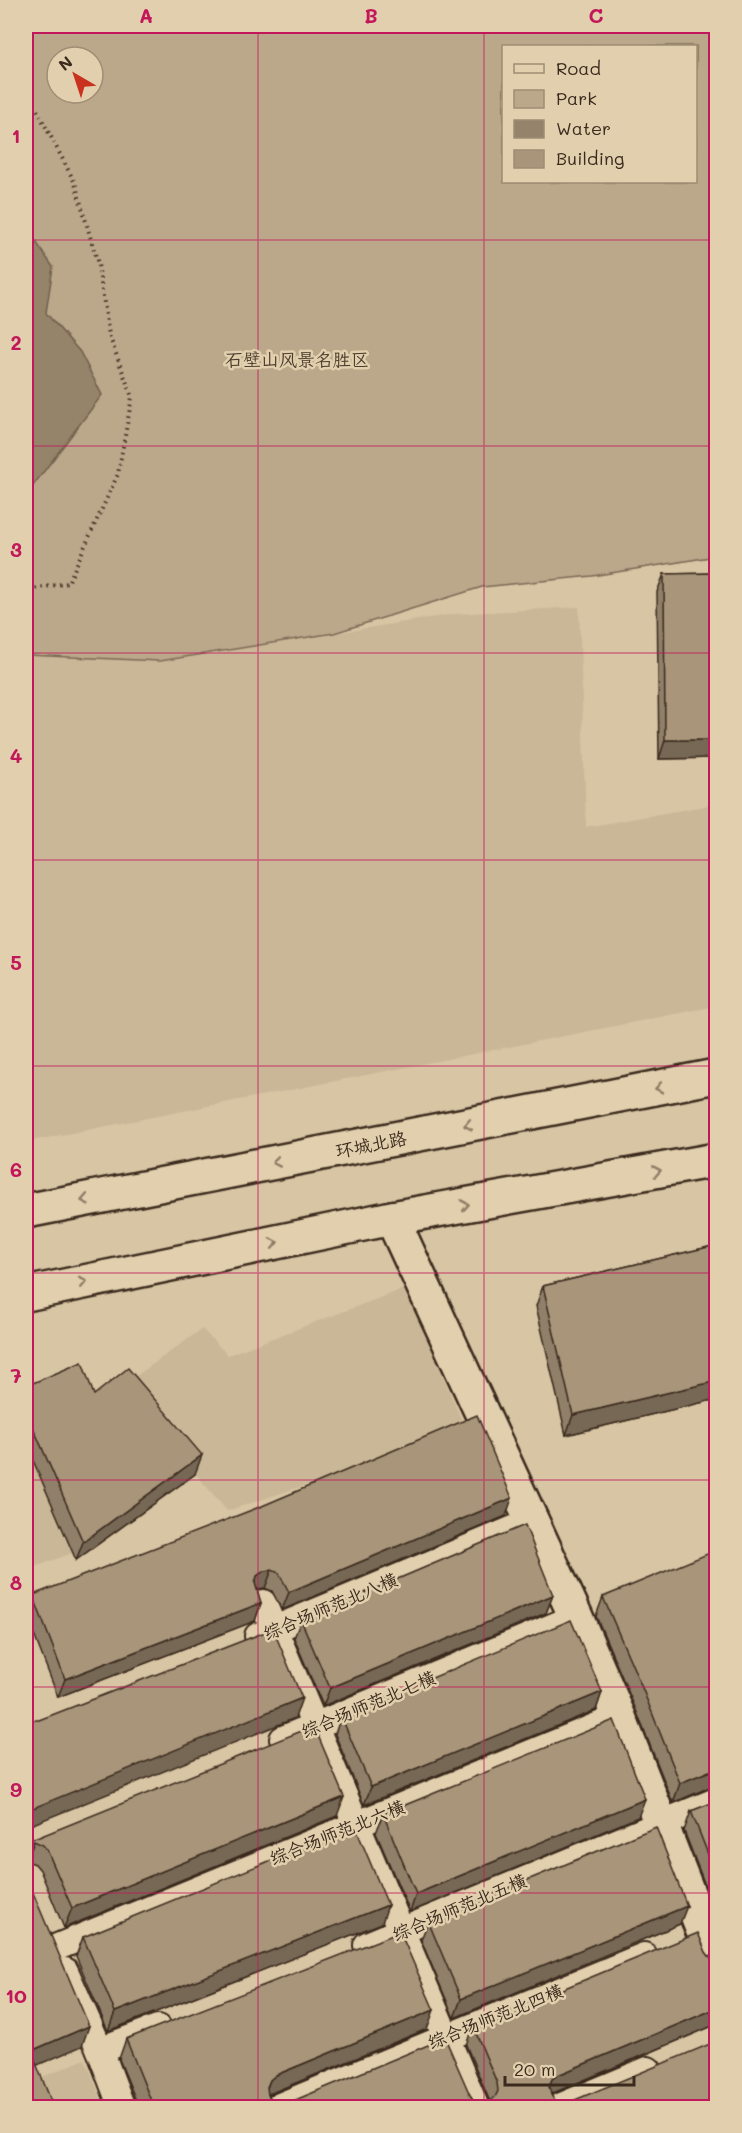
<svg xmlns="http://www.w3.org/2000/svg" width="742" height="2133" viewBox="0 0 742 2133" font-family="Mali,'LXGW WenKai TC',sans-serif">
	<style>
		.built { fill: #cab797 }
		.green { fill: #bba88b; stroke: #7b6954; stroke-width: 1.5; fill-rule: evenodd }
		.water { fill: #95836b; stroke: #715f4c; stroke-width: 1.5 }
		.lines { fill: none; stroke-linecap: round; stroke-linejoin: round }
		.service-casing { stroke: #3b2a1e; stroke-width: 30 }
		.minor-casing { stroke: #3b2a1e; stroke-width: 38 }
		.primary-casing { stroke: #3b2a1e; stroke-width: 38 }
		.path { stroke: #3b2a1e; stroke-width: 4; stroke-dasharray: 1.5 4.5; stroke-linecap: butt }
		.service { stroke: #e2cfad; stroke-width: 26 }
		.minor { stroke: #e2cfad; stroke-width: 33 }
		.primary { stroke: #e2cfad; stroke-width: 33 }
		.wall { fill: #908069; stroke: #3b2a1e; stroke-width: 1.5 }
		.shaded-wall { fill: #766855; stroke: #3b2a1e; stroke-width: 1.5 }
		.building { fill: #a8957a; stroke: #3b2a1e; stroke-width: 1.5 }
		.oneway { stroke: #8e7c66 }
		.grid { fill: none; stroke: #c2185b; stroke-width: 1.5; stroke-opacity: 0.55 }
		.labels { text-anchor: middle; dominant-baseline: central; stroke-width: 5; stroke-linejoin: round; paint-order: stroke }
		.park-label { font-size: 18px; fill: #4e3d2e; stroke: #e2cfad }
		.street-label { font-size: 18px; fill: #3b2a1e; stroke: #e2cfad }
		.neatline { fill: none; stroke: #c2185b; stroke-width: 2 }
		.grid-label { font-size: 20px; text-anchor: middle; font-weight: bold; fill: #c2185b }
	</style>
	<rect width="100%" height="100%" fill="#d8c5a4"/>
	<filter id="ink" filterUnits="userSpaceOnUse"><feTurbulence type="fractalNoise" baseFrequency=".0167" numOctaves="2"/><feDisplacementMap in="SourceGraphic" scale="12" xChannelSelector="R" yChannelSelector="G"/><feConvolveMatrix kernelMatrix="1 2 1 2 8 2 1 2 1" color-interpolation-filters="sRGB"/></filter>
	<g filter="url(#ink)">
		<g class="built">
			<polygon points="579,607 586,827 716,804 716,1006 26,1142 26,655 160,661 455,614"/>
			<polygon points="406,1288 464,1426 384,1459 227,1511 122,1386 202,1329 228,1355"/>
			<polygon points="26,1444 73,1553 26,1570"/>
			<polygon points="85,2059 105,2107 26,2108 26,2084"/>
		</g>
		<path class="green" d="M26 26H716V556L592 576 482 587 334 633 160 661 26 655ZM504 46H696V182H504ZM57 57H93V93H57Z"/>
		<polygon class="water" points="26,227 53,267 46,313 80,352 102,395 26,495"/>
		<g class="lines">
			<g class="service-casing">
				<g id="service">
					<polyline points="263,1603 476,2108"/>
					<polyline points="258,1636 533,1521"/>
					<polyline points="283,1739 576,1617"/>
					<polyline points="367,1945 716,1801"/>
					<polyline points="55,1948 619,1717"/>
					<polyline points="65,1971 100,2050 122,2108"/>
					<polyline points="100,2050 158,2028"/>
					<polyline points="275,2108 644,1956"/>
					<polyline points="557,2108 648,2070"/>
				</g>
			</g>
			<g class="minor-casing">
				<polyline id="minor" points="392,1218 576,1617 619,1717 716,1964"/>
			</g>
			<g class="primary-casing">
				<g id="primary">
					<polyline points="26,1211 716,1076"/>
					<polyline points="26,1294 392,1218 716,1160"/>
				</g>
			</g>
			<polyline class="path" points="26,96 36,108 75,183 98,264 109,335 132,397 118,474 68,583 26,590"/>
			<use href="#service" class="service"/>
			<use href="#minor" class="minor"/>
			<use href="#primary" class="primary"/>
		</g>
		<g class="wall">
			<polygon points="717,573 717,758 659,759 657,592 664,574"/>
			<polygon points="717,1245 717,1399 566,1435 536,1306 543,1286"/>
			<polygon points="26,1386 94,1395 195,1474 76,1560 26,1444"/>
			<polygon points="506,1516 282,1610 272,1591 265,1588 258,1589 257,1590 261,1603 255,1621 58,1697 26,1614 33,1595"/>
			<polygon points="553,1595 546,1613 323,1706 294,1638 301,1620"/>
			<polygon points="603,1597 710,1787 673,1803 636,1710 596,1616"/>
			<polygon points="602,1692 596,1710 364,1805 335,1734 341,1716"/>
			<polygon points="717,1801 717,1912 715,1911 684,1831 691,1811"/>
			<polygon points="383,1814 638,1817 410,1912 376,1833"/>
			<polygon points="337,1816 64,1928 40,1870 35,1864 27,1861 26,1861 26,1836 31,1838"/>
			<polygon points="428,1921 680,1924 454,2018 421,1940"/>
			<polygon points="382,1923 108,2031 76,1956 83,1937"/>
			<polygon points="473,2026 710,2027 550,2095 555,2101 562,2103 717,2108 139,2108 119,2059 126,2039 427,2029 268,2095 273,2101 281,2104 470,2095 474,2101 481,2103 488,2103 490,2102 466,2045"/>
		</g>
		<g class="shaded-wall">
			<polygon points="665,740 717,740 717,758 659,759"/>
			<polygon points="717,1381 717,1399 566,1435 573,1415"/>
			<polygon points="202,1455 195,1474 76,1560 83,1542"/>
			<polygon points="512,1498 506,1516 282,1610 289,1592"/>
			<polygon points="272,1570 265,1588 258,1589 251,1594 257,1576 264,1571"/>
			<polygon points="553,1595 546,1613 323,1706 330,1688"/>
			<polygon points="261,1603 255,1621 58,1697 65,1679"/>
			<polygon points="602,1692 596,1710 364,1805 371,1787"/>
			<polygon points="302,1698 295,1718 26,1827 26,1811 28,1809"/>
			<polygon points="717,1768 717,1786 710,1787 673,1803 680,1783"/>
			<polygon points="344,1797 337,1816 64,1928 72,1908"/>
			<polygon points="645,1799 638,1817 410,1912 416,1894"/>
			<polygon points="34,1841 27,1861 26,1861 26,1844"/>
			<polygon points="388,1905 382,1923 108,2031 115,2012"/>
			<polygon points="687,1906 680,1924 454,2018 461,1999"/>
			<polygon points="717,2008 717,2026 710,2027 551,2094 545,2099 542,2106 552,2079 558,2075"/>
			<polygon points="434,2010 427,2029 269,2094 263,2099 270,2080 276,2075"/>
			<polygon points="89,2026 82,2046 26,2070 31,2051"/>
		</g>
		<g class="building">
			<polygon points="717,573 717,740 665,740 664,574"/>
			<polygon points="717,1245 717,1381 573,1415 543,1286"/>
			<polygon points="82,1362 94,1395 128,1368 202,1455 83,1542 26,1411 26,1386"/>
			<polygon points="477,1415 512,1498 289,1592 279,1573 272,1570 264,1571 257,1576 255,1583 261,1603 65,1679 33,1595 262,1506"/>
			<polygon points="525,1525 553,1595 330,1688 301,1620"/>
			<polygon points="717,1550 717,1768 680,1783 643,1690 603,1597"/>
			<polygon points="571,1620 602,1692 371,1787 341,1716"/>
			<polygon points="273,1629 302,1698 26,1811 26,1721 28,1720 39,1720"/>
			<polygon points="614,1720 645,1799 416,1894 383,1814"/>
			<polygon points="314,1726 344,1797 72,1908 47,1850 43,1845 34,1841 26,1844 26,1836 31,1838 39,1837"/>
			<polygon points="717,1801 717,1877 691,1811"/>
			<polygon points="355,1826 388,1905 115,2012 83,1937"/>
			<polygon points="656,1827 687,1906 461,1999 428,1921"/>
			<polygon points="26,1876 89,2026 31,2051 54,2108 26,2108"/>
			<polygon points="400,1932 434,2010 276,2075 270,2080 267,2087 268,2095 273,2101 281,2104 288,2103 445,2038 470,2095 474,2101 481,2103 488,2103 495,2097 498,2091 497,2083 473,2026 698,1933 706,1952 712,1960 717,1961 717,2008 558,2075 552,2079 549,2086 551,2095 555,2101 562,2103 570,2102 717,2041 717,2108 154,2108 126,2039"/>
		</g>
		<defs><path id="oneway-chevron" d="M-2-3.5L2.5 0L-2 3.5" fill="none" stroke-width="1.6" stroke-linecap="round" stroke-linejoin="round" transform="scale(1.5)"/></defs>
		<g class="oneway">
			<use href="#oneway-chevron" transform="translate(659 1088) rotate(169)"/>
			<use href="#oneway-chevron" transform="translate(468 1125) rotate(169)"/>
			<use href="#oneway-chevron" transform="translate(276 1162) rotate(169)"/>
			<use href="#oneway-chevron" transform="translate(657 1171) rotate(-10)"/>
			<use href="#oneway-chevron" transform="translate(85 1200) rotate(169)"/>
			<use href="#oneway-chevron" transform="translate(465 1205) rotate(-10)"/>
			<use href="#oneway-chevron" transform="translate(274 1243) rotate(-12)"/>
			<use href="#oneway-chevron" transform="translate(83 1282) rotate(-12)"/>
		</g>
	</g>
	<path class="grid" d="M258 26V2108M484 26V2108M26 240H716M26 446H716M26 653H716M26 860H716M26 1066H716M26 1273H716M26 1480H716M26 1687H716M26 1893H716"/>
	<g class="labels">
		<g class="park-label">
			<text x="297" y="359">石壁山风景名胜区</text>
		</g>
		<g class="street-label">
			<text transform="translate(371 1144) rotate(-11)">环城北路</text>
			<text transform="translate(330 1606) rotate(-23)">综合场师范北八横</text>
			<text transform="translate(368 1704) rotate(-23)">综合场师范北七横</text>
			<text transform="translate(337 1832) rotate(-22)">综合场师范北六横</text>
			<text transform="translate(459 1907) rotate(-23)">综合场师范北五横</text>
			<text transform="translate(495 2016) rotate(-22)">综合场师范北四横</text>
		</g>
	</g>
	<rect width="742" height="2133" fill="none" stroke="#e2cfad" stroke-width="66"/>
	<rect x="502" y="45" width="195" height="138" fill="#e2cfad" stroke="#9f8d74" stroke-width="1.5"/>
	<rect x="514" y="64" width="30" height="9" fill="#e2cfad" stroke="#9f8d74" stroke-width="1.5"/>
	<text x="556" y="75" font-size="18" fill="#3b2a1e">Road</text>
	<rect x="514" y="90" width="30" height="18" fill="#bba88b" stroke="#9f8d74" stroke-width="1.5"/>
	<text x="556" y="105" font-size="18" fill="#3b2a1e">Park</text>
	<rect x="514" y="120" width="30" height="18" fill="#95836b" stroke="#9f8d74" stroke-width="1.5"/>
	<text x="556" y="135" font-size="18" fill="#3b2a1e">Water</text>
	<rect x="514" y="150" width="30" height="18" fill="#a8957a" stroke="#9f8d74" stroke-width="1.5"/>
	<text x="556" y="165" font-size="18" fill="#3b2a1e">Building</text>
	<g transform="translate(75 75) rotate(321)"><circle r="28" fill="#e2cfad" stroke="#9f8d74" stroke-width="1.5"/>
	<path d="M0-4.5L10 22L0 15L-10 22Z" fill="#c8321e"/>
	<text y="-9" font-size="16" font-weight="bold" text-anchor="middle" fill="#3b2a1e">N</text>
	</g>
	<path d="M505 2076v9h129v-9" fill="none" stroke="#3b2a1e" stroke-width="3"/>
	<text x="514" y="2076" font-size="18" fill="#3b2a1e" stroke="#e2cfad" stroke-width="4.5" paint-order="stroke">20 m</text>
	<rect x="33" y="33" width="676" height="2067" class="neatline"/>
	<g class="grid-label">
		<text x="146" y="23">A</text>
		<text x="371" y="23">B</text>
		<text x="596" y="23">C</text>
		<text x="16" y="143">1</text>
		<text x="16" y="350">2</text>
		<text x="16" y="557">3</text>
		<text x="16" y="763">4</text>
		<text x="16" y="970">5</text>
		<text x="16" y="1177">6</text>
		<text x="16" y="1383">7</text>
		<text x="16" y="1590">8</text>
		<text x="16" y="1797">9</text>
		<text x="16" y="2003">10</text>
	</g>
</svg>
